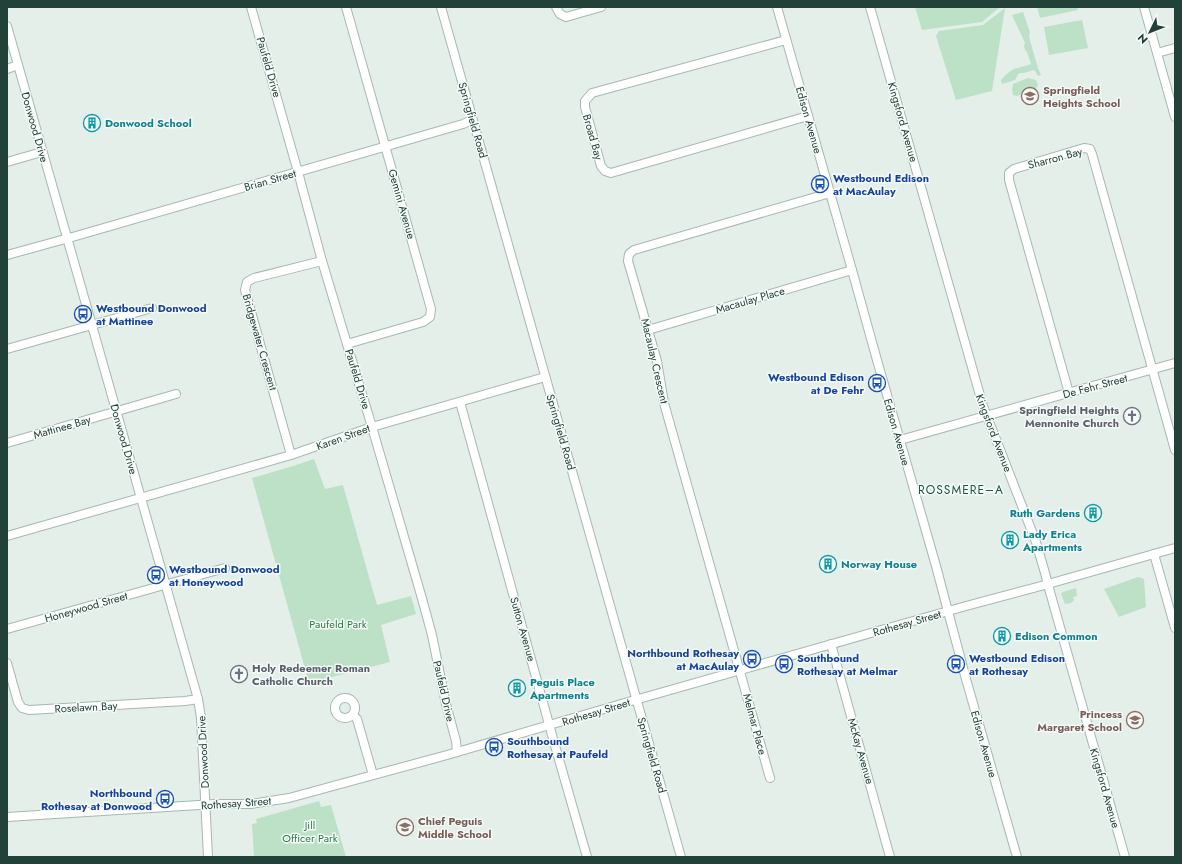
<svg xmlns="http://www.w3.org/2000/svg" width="1182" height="864" viewBox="0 0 1182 864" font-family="Jost,sans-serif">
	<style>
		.green { fill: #bce1c6 }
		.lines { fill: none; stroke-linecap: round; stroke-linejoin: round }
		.minor-casing { stroke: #a6b8b1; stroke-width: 10 }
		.minor { stroke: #fff; stroke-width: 8 }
		.labels { text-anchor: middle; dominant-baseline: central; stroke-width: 3; stroke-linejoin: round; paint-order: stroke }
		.street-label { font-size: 11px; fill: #224239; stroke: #f5faf8 }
		.education-label { font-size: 11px; font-weight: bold; fill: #785e54; stroke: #f5faf8; text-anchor: start }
		.culture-label { font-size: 11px; font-weight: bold; fill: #0d838f; stroke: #f5faf8; text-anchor: start }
		.transit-label { font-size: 11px; font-weight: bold; fill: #164399; stroke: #f5faf8; text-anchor: start }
		.worship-label { font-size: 11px; font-weight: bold; fill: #5b616d; stroke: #f5faf8; text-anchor: end }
		.park-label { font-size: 11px; fill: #2a7b49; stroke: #f5faf8 }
		.neighbourhood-label { font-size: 12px; letter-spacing: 1px; fill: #1d5547; stroke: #f5faf8 }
	</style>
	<rect width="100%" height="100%" fill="#e4efea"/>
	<g class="green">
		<polygon points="915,7 1000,7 982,22 922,30"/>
		<polygon points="1037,7 1077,7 1078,10 1040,18"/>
		<polygon points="1005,8 992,91 956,100 936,36 939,31 983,25"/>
		<path d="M1023 12 1030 32 1029 37 1038 68 1041 75 1038 76 1035 71 1034 70 1024 73H1019L1015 80 1002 84 1001 80C1012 67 1016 69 1031 64L1027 52 1025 50 1024 46 1025 43 1012 15Z"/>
		<polygon points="1082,20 1088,48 1049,55 1044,27"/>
		<polygon points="1028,78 1036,80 1038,85 1035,91 1032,92 1031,91 1017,96 1013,95 1012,89 1013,84"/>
		<polygon points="314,459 325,489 343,485 377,605 411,596 416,614 381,625 390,662 309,683 252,478 293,466"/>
		<polygon points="1138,577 1144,579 1146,607 1119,617 1104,589"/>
		<polygon points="1076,588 1077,596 1073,597 1074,600 1071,603 1065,604 1061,594 1063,592"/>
		<polygon points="319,801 321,807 331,805 346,857 254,857 252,824 257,823 256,819"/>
	</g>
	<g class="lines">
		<g class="minor-casing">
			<g id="minor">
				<polyline points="251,7 298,172 322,261 372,427 421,595 432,635 446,704 456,741 457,752"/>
				<polyline points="346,7 431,309 430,317 423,322 347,344"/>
				<polyline points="441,7 681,857"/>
				<polyline points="556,7 560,14 566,17 601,7"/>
				<polyline points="777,7 852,270 875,353 936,566 966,679 1017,857"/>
				<polyline points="870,7 983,406 1036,542 1045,573 1050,592 1125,857"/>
				<polyline points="1144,7 1175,117"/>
				<polyline points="7,26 198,699 201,718 208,857"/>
				<polyline points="786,40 592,93 585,101 585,107 601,166 605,171 611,173 808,116"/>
				<polyline points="1157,53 1175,48"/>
				<polyline points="7,69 18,65"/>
				<polyline points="7,162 42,152"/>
				<polyline points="7,255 76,236 463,124 472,120"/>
				<polyline points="648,330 852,270"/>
				<polyline points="7,349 152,308"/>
				<polyline points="1069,393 1009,180 1009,173 1014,169 1084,148 1090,149 1092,154 1175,450"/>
				<polyline points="460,402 552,735 587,857"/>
				<polyline points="900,440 1175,363"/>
				<polyline points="7,443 176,394"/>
				<polyline points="291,455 245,290 247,282 254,278 322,261"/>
				<polyline points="7,536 291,455 372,427 545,377"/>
				<polyline points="1154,554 1175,628"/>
				<polyline points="7,629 225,568"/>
				<polyline points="831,644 890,857"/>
				<polyline points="7,663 18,702 22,708 29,710 185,701 198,699"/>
				<circle cx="345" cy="708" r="10"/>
				<polyline points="353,715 357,719 373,775"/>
				<polyline points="770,778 664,403 657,361 628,261 629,254 634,250 830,193"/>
				<polyline points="7,817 215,804 251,804 289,798 447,755 628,702 966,606 1041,586 1175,548"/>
			</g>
		</g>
		<use href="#minor" class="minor"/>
	</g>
	<defs>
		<g id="school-ring" transform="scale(0.9)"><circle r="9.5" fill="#f5faf8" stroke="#8d6e63" stroke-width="1.5"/><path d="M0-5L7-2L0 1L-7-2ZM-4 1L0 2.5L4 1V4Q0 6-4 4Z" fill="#8d6e63"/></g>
		<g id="building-ring" transform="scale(0.9)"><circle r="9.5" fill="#f5faf8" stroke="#0f9aa8" stroke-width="1.5"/><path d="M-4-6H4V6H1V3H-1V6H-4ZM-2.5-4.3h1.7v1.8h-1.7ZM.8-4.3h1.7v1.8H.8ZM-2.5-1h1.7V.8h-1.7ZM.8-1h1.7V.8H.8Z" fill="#0f9aa8"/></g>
		<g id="bus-ring" transform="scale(0.9)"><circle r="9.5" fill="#f5faf8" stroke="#1a4fb4" stroke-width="1.5"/><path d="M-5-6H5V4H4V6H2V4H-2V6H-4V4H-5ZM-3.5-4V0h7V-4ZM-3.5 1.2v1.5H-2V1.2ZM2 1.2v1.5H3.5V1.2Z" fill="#1a4fb4"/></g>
		<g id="church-ring" transform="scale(0.9)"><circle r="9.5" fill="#f5faf8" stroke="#6b7280" stroke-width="1.5"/><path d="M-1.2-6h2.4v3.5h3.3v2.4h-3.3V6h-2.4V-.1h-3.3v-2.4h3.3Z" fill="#6b7280"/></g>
	</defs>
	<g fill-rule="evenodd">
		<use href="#school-ring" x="1030" y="96"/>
		<use href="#building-ring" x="92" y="123"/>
		<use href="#bus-ring" x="820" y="184"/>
		<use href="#bus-ring" x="83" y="314"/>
		<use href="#bus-ring" x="877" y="383"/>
		<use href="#church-ring" x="1132" y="416"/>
		<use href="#building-ring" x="1093" y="513"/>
		<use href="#building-ring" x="1010" y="540"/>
		<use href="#building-ring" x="828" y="564"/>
		<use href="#bus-ring" x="156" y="575"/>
		<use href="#building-ring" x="1002" y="636"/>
		<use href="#bus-ring" x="752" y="659"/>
		<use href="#bus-ring" x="784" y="664"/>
		<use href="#bus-ring" x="956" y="664"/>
		<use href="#church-ring" x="239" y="674"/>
		<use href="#building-ring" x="517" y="688"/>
		<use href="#school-ring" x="1135" y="720"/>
		<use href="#bus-ring" x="494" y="747"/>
		<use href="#bus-ring" x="165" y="799"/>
		<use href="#school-ring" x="405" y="827"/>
	</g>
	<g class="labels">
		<g class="street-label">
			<text transform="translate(269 67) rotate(74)">Paufeld Drive</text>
			<text transform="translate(473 120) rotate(74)">Springfield Road</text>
			<text transform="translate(809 120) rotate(74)">Edison Avenue</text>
			<text transform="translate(903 122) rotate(74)">Kingsford Avenue</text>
			<text transform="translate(35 127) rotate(74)">Donwood Drive</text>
			<text transform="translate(593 137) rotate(74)">Broad Bay</text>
			<text transform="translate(1055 158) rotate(-15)">Sharron Bay</text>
			<text transform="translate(270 180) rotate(-16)">Brian Street</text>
			<text transform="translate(402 204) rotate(74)">Gemini Avenue</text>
			<text transform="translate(750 300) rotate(-16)">Macaulay Place</text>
			<text transform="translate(260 342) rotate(74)">Bridgewater Crescent</text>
			<text transform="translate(655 361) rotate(77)">Macaulay Crescent</text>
			<text transform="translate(358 379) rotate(73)">Paufeld Drive</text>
			<text transform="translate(1095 386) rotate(-15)">De Fehr Street</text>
			<text transform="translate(62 427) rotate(-16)">Mattinee Bay</text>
			<text transform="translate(561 432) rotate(74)">Springfield Road</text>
			<text transform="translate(897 432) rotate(74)">Edison Avenue</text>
			<text transform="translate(994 433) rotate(69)">Kingsford Avenue</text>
			<text transform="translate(343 437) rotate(-20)">Karen Street</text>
			<text transform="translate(124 439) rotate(74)">Donwood Drive</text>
			<text transform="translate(86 607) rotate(-16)">Honeywood Street</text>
			<text transform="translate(907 623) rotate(-16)">Rothesay Street</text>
			<text transform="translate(523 629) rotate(74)">Sutton Avenue</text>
			<text transform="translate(444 691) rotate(77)">Paufeld Drive</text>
			<text transform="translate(86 707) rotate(-3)">Roselawn Bay</text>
			<text transform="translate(596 712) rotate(-17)">Rothesay Street</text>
			<text transform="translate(755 724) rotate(75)">Melmar Place</text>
			<text transform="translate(984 744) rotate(74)">Edison Avenue</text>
			<text transform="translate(861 751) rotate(74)">McKay Avenue</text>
			<text transform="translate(203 752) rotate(-93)">Donwood Drive</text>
			<text transform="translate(652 755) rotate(74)">Springfield Road</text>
			<text transform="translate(1105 788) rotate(74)">Kingsford Avenue</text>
			<text transform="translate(236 803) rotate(-4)">Rothesay Street</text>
		</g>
		<g class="education-label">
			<text x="1043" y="90">Springfield<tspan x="1043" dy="13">Heights School</tspan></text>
			<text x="1122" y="714" text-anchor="end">Princess<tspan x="1122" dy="13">Margaret School</tspan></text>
			<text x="418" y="821">Chief Peguis<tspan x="418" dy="13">Middle School</tspan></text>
		</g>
		<g class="culture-label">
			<text x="105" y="123">Donwood School</text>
			<text x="1080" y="513" text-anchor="end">Ruth Gardens</text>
			<text x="1023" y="534">Lady Erica<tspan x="1023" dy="13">Apartments</tspan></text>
			<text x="841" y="564">Norway House</text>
			<text x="1015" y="636">Edison Common</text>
			<text x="530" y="682">Peguis Place<tspan x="530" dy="13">Apartments</tspan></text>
		</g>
		<g class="transit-label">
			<text x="833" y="178">Westbound Edison<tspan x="833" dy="13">at MacAulay</tspan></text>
			<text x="96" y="308">Westbound Donwood<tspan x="96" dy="13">at Mattinee</tspan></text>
			<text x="864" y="377" text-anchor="end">Westbound Edison<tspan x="864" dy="13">at De Fehr</tspan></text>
			<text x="169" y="569">Westbound Donwood<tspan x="169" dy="13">at Honeywood</tspan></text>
			<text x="739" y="653" text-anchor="end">Northbound Rothesay<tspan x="739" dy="13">at MacAulay</tspan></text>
			<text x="797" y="658">Southbound<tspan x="797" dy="13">Rothesay at Melmar</tspan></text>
			<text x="969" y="658">Westbound Edison<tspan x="969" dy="13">at Rothesay</tspan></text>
			<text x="507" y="741">Southbound<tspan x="507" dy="13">Rothesay at Paufeld</tspan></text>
			<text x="152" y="793" text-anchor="end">Northbound<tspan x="152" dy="13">Rothesay at Donwood</tspan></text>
		</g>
		<g class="worship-label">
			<text x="1119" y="410">Springfield Heights<tspan x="1119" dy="13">Mennonite Church</tspan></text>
			<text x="252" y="668" text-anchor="start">Holy Redeemer Roman<tspan x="252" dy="13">Catholic Church</tspan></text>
		</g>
		<g class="park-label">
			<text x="338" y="624">Paufeld Park</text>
			<text x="310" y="825">Jill<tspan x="310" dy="13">Officer Park</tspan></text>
		</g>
		<g class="neighbourhood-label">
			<text x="961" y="490">ROSSMERE–A</text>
		</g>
	</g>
	<rect width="1182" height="864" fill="none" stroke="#224239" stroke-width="16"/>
	<g transform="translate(1150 32) rotate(227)" stroke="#f5faf8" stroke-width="3" paint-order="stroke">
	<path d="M0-3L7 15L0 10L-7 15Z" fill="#224239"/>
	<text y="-6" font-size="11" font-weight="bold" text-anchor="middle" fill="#224239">N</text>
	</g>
</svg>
